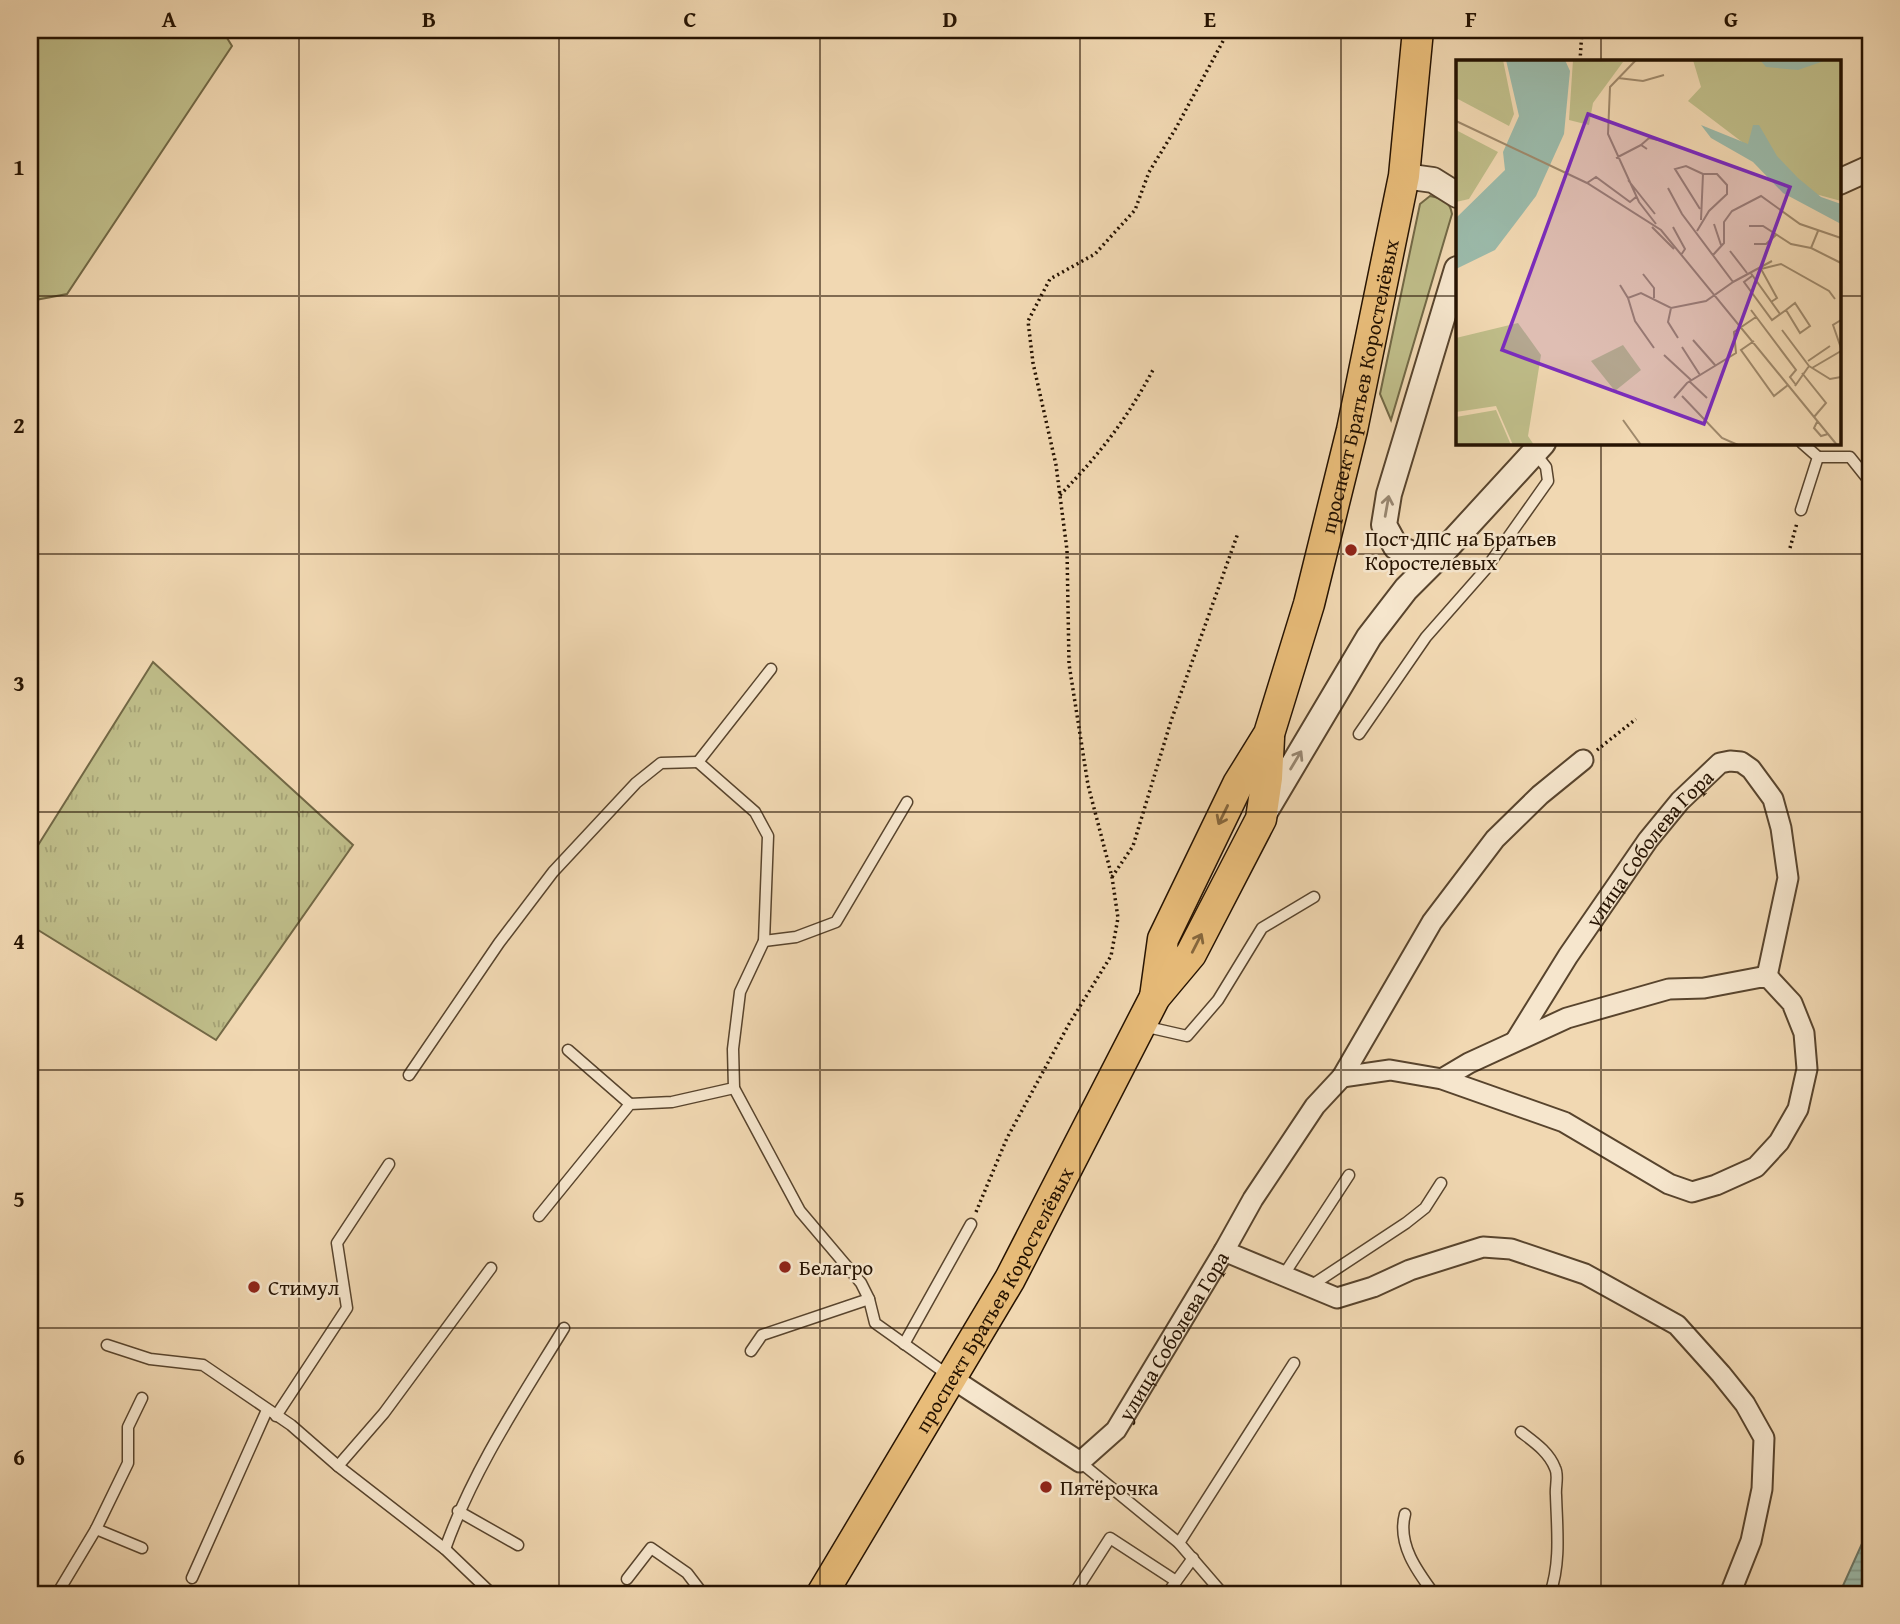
<svg xmlns="http://www.w3.org/2000/svg" width="1900" height="1624" viewBox="0 0 1900 1624" font-family="'Gentium Book Plus',serif">
	<style>
		.grass { fill: #bfbd89; stroke: #726845; stroke-width: 2 }
		.park { fill: url(#park-tufts); stroke: #726845; stroke-width: 2 }
		.water { fill: url(#water-rules); stroke: #6c7766; stroke-width: 2 }
		.lines { fill: none; stroke-linecap: round; stroke-linejoin: round }
		.service-casing { stroke: #58442d; stroke-width: 13 }
		.minor-casing { stroke: #58442d; stroke-width: 23 }
		.tertiary-casing { stroke: #58442d; stroke-width: 28 }
		.primary-casing { stroke: #251201; stroke-width: 33 }
		.path { stroke: #251201; stroke-width: 3.5; stroke-dasharray: 2 3.5; stroke-linecap: butt }
		.service { stroke: #f6e6cd; stroke-width: 10 }
		.minor { stroke: #f6e6cd; stroke-width: 19 }
		.tertiary { stroke: #f6e6cd; stroke-width: 24 }
		.primary { stroke: #e8bc79; stroke-width: 30 }
		.oneway { stroke: #988771 }
		.oneway2 { stroke: #86673d }
		.grid { fill: none; stroke: #251201; stroke-width: 2; stroke-opacity: 0.55 }
		.poi-dot { fill: #8f2418; stroke: #f6e6cd; stroke-width: 2.5 }
		.labels { text-anchor: middle; dominant-baseline: central; stroke-width: 5; stroke-linejoin: round; paint-order: stroke }
		.street-label { font-size: 21px; fill: #251201; stroke: #f6e6cd }
		.poi-label { font-size: 21px; fill: #251201; stroke: #f6e6cd; text-anchor: start }
		.inset-road { fill: none; stroke: #9f896b; stroke-width: 2 }
		.view { fill: #7b2cbf; fill-opacity: 0.15; stroke: #7b2cbf; stroke-width: 3.5 }
		.inset-edge { fill: none; stroke: #251201; stroke-width: 3.5 }
		.neatline { fill: none; stroke: #251201; stroke-width: 2.5 }
		.grid-label { font-size: 23px; text-anchor: middle; font-weight: bold; fill: #251201 }
	</style>
	<defs>
		<pattern id="park-tufts" width="24" height="20" patternUnits="userSpaceOnUse" patternTransform="scale(1.75)"><rect width="24" height="20" fill="#bfbd89"/><path d="M3 7l-1-3M5 7V3M7 7l1-3M15 17l-1-3M17 17v-4M19 17l1-3" fill="none" stroke="#a4a174"/></pattern>
		<pattern id="water-rules" width="6" height="5" patternUnits="userSpaceOnUse" patternTransform="scale(1.75)"><rect width="6" height="5" fill="#9bbaaa"/><path d="M0 2.5h6" fill="none" stroke="#859f90"/></pattern>
	</defs>
	<rect width="100%" height="100%" fill="#f1d8b2"/>
	<filter id="stains"><feTurbulence type="fractalNoise" baseFrequency=".00286" numOctaves="4"/><feColorMatrix values="0 0 0 0 .2 0 0 0 0 .09 0 0 0 0 .02 0 0 0 .5 -.17"/></filter>
	<radialGradient id="worn" r=".72"><stop offset=".6" stop-color="#630" stop-opacity="0"/><stop offset="1" stop-color="#630" stop-opacity=".3"/></radialGradient>
	<g class="grass">
		<polygon points="30,30 222,30 232,46 67,294 30,301"/>
		<path d="M1430 196C1442 198 1450 201 1452 214L1391 420 1380 394 1420 204Z"/>
	</g>
	<polygon class="park" points="153,662 353,845 216,1040 30,925 30,858"/>
	<polygon class="water" points="1870,1526 1870,1594 1840,1594 1841,1590"/>
	<g class="lines">
		<g class="service-casing">
			<g id="service">
				<polyline points="1818,457 1850,457 1870,482"/>
				<polyline points="1801,510 1818,457 1802,443"/>
				<polyline points="771,669 698,762 755,812 768,836 764,941 740,992 733,1049 734,1088 800,1211 861,1283 869,1299 875,1323 948,1375"/>
				<polyline points="1359,734 1426,637 1485,570 1548,481 1546,467 1535,453"/>
				<polyline points="764,941 796,937 836,922 907,802"/>
				<polyline points="1143,1026 1187,1036 1218,1000 1262,928 1314,897"/>
				<polyline points="568,1050 630,1104"/>
				<polyline points="409,1075 499,943 553,872 636,783 661,763 698,762"/>
				<polyline points="539,1216 630,1104 672,1102 734,1088"/>
				<polyline points="1283,1276 1349,1175"/>
				<polyline points="1309,1287 1406,1223 1425,1208 1441,1183"/>
				<polyline points="904,1344 971,1224"/>
				<polyline points="107,1345 150,1359 203,1365 291,1425 338,1466 445,1549 492,1594"/>
				<polyline points="751,1351 762,1335 869,1299"/>
				<polyline points="276,1416 347,1308 337,1243 389,1164"/>
				<path d="M1521 1432C1534 1442 1549 1452 1555 1468 1559 1475 1555 1487 1556 1495 1557 1529 1561 1562 1550 1594"/>
				<polyline points="1080,1462 1179,1543 1223,1594"/>
				<polyline points="338,1466 384,1413 491,1268"/>
				<polyline points="458,1511 518,1545"/>
				<path d="M1405 1514C1397 1544 1417 1571 1434 1594"/>
				<polyline points="96,1529 142,1548"/>
				<polyline points="1179,1543 1294,1363"/>
				<path d="M445 1549C473 1470 520 1400 564 1328"/>
				<polyline points="192,1578 267,1410"/>
				<polyline points="627,1579 651,1548 687,1573 703,1594"/>
				<polyline points="57,1594 96,1529 128,1463 128,1427 142,1398"/>
				<polyline points="1074,1594 1110,1538 1176,1581"/>
				<polyline points="1167,1594 1193,1558"/>
			</g>
		</g>
		<g class="minor-casing">
			<g id="minor">
				<path id="s1" d="M1516 1040 1568 956 1648 840 1680 801 1720 763 1730 761 1741 762 1751 769 1773 799 1781 828 1788 878 1767 976"/>
				<polyline points="1342,1077 1390,1070 1442,1079 1564,1122 1669,1184 1692,1192 1716,1185 1756,1167 1779,1142 1798,1109 1807,1069 1804,1033 1792,1003 1767,976 1704,988 1669,989 1567,1018 1469,1063 1442,1079"/>
				<polyline points="1224,1251 1337,1298 1373,1287 1410,1270 1483,1247 1511,1249 1585,1274 1677,1325 1721,1374 1745,1404 1764,1438 1762,1489 1751,1541 1730,1594"/>
				<path id="s2" d="M953 1379 1080 1462 1116 1430 1224 1251 1253 1199 1315 1106 1342 1077 1432 922 1495 839 1540 795 1583 760"/>
			</g>
		</g>
		<g class="tertiary-casing">
			<g id="tertiary">
				<polyline points="1404,176 1433,180 1457,195"/>
				<polyline points="1839,182 1870,168"/>
				<polyline points="1442,553 1419,557 1396,547 1384,525 1389,494 1457,269"/>
				<polyline points="1265,812 1369,637 1406,589 1442,553 1543,443"/>
			</g>
		</g>
		<g class="primary-casing">
			<g id="primary">
				<path id="s3" d="M1155 997 1163 939 1238 784 1269 734 1309 604 1352 430 1404 176 1418 30"/>
				<path id="s4" d="M822 1594 1010 1279 1155 997 1191 954 1261 819 1267 778 1269 738"/>
			</g>
		</g>
		<g class="path">
			<polyline points="1580,61 1582,30"/>
			<path d="M1060 495C1100 454 1127 419 1154 368"/>
			<polyline points="1790,548 1797,523"/>
			<polyline points="1597,750 1636,719"/>
			<polyline points="1112,877 1133,846 1171,721 1238,533"/>
			<polyline points="976,1212 1007,1138 1069,1024 1111,956 1118,918 1112,877 1088,785 1069,664 1067,550 1056,465 1033,363 1028,321 1050,279 1095,254 1135,210 1149,172 1176,128 1229,30"/>
		</g>
		<use href="#service" class="service"/>
		<use href="#minor" class="minor"/>
		<use href="#tertiary" class="tertiary"/>
		<use href="#primary" class="primary"/>
	</g>
	<defs><path id="oneway-shaft" d="M-6 0H5M1.5-3L5.5 0L1.5 3" fill="none" stroke-width="1.6" stroke-linecap="round" stroke-linejoin="round" transform="scale(1.75)"/></defs>
	<g class="oneway">
		<use href="#oneway-shaft" transform="translate(1387 506) rotate(-80)"/>
		<use href="#oneway-shaft" transform="translate(1296 760) rotate(-59)"/>
	</g>
	<g class="oneway2">
		<use href="#oneway-shaft" transform="translate(1223 815) rotate(116)"/>
		<use href="#oneway-shaft" transform="translate(1197 943) rotate(-63)"/>
	</g>
	<path class="grid" d="M299 30V1594M559 30V1594M820 30V1594M1080 30V1594M1341 30V1594M1601 30V61M30 296H1457M1839 296H1870M1601 443V1594M30 554H1870M30 812H1870M30 1070H1870M30 1328H1870"/>
	<g class="poi-dot">
		<circle cx="1351" cy="550" r="7"/>
		<circle cx="785" cy="1267" r="7"/>
		<circle cx="254" cy="1287" r="7"/>
		<circle cx="1046" cy="1487" r="7"/>
	</g>
	<g class="labels">
		<g class="street-label">
			<text stroke="none"><textPath href="#s3" startOffset="649">проспект Братьев Коростелёвых</textPath></text>
			<text stroke="none"><textPath href="#s1" startOffset="234">улица Соболева Гора</textPath></text>
			<text stroke="none"><textPath href="#s4" startOffset="341">проспект Братьев Коростелёвых</textPath></text>
			<text stroke="none"><textPath href="#s2" startOffset="310">улица Соболева Гора</textPath></text>
		</g>
		<g class="poi-label">
			<text x="1365" y="538">Пост ДПС на Братьев<tspan x="1365" dy="24">Коростелевых</tspan></text>
			<text x="799" y="1267">Белагро</text>
			<text x="268" y="1287">Стимул</text>
			<text x="1060" y="1487">Пятёрочка</text>
		</g>
	</g>
	<g transform="translate(1456 60)">
		<rect width="385" height="385" fill="#f1d8b2"/>
		<path d="M237 0H385V141L352 132 232 41 245 27ZM62 263 85 295 72 376 78 385H57L40 346 0 352V278Z" fill="#bfbd89"/>
		<path d="M0 0H47L58 54 53 66 0 38ZM117 0 167 2 137 43 133 65 113 60ZM0 70 42 92 13 139 0 142ZM40 350 55 385H0V357Z" fill="#bfbd89"/>
		<path d="M167 285 185 310 159 331 135 301Z" fill="#bfbd89"/>
		<path d="M50 0H109L114 11 108 74 80 136 39 190 0 209V158L49 110 47 92 63 56ZM304 0H371L342 10 310 7ZM245 65 292 84 297 65H303L321 96 342 118 365 137 385 144V164L327 133 297 102 255 78Z" fill="#9bbaaa"/>
		<path class="inset-road" d="M180 0 154 27 152 74 183 142 200 164M162 18 187 21 208 15M0 61 131 123 205 170 381 385M185 85 193 78 207 81M160 98 185 85 191 89M172 120 199 154M131 123 140 117 174 142 180 137M244 149 219 109 230 106 247 114M258 164 265 185M293 166H307L335 184 355 188M196 167 218 189M217 167 229 189 225 195M241 171 253 151 271 134V125L261 114H247L245 160M362 171 355 188 385 203M298 184H310L320 175M274 191 291 213M257 195 268 183V162L276 151 305 136 344 164 385 178M294 212 324 254M187 214 198 228V238M296 216 288 222 316 260 330 250 339 243 354 266 344 273 330 250M277 222 316 201M164 225 172 238 185 233 215 248 250 241 277 222 226 154 212 128M172 238 179 261 198 288M315 242 321 238 305 209 325 204 373 231 379 239M215 248 212 262 222 278M295 250 340 310 334 317 340 325M385 260 377 265 385 288M326 270 353 306M237 280 259 305M298 281 285 290 318 336 332 325M226 287 244 315M208 295 235 320M352 301 374 286M356 308 385 291M346 313 370 343 358 357M233 321 251 338M339 326 353 306 374 319 385 317M226 336 266 378 282 385M218 338 231 323 280 293 278 272 300 257M167 360 185 385M361 362 358 368 365 376 372 374"/>
		<path class="view" d="M132 54 334 127 248 364 46 290Z"/>
		<rect width="385" height="385" class="inset-edge"/>
	</g>
	<rect width="1900" height="1624" fill="none" stroke="#f1d8b2" stroke-width="77"/>
	<rect x="38" y="38" width="1824" height="1548" class="neatline"/>
	<g class="grid-label">
		<text x="169" y="27">A</text>
		<text x="429" y="27">B</text>
		<text x="690" y="27">C</text>
		<text x="950" y="27">D</text>
		<text x="1210" y="27">E</text>
		<text x="1471" y="27">F</text>
		<text x="1731" y="27">G</text>
		<text x="19" y="175">1</text>
		<text x="19" y="433">2</text>
		<text x="19" y="691">3</text>
		<text x="19" y="949">4</text>
		<text x="19" y="1207">5</text>
		<text x="19" y="1465">6</text>
	</g>
	<rect width="100%" height="100%" filter="url(#stains)"/>
	<rect width="100%" height="100%" fill="url(#worn)"/>
</svg>
